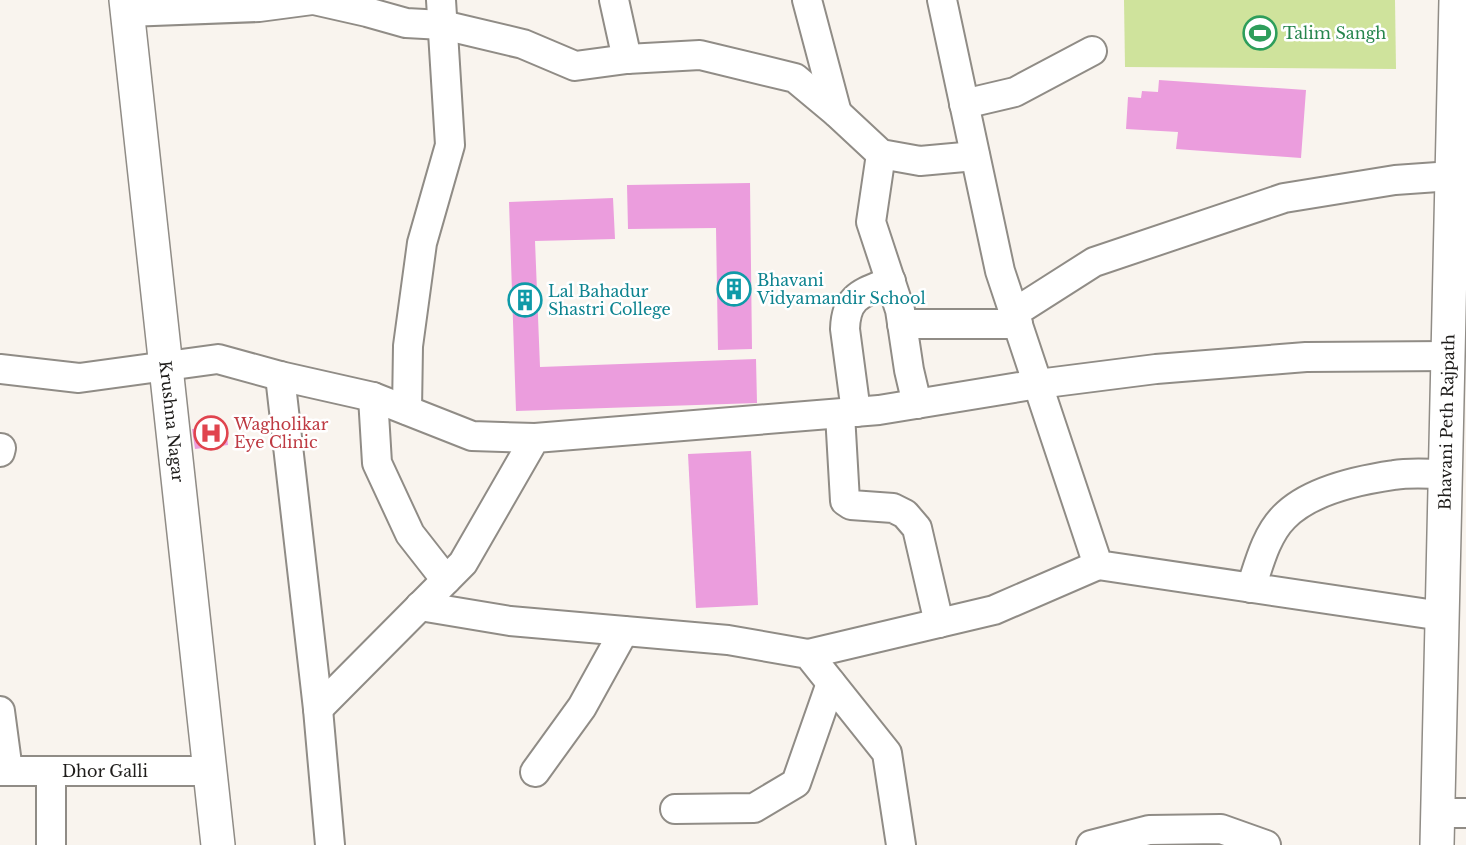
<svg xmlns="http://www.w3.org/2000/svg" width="1466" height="845" viewBox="0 0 1466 845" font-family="'Libre Baskerville',serif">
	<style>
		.green { fill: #cfe39c }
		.building { fill: #eb9ddd }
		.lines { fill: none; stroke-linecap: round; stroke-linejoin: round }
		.street-casing { stroke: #908c86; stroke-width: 32 }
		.secondary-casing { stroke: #908c86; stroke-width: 36 }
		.primary-casing { stroke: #908c86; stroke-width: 36 }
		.street { stroke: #fff; stroke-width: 28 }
		.secondary { stroke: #fff; stroke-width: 33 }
		.primary { stroke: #fff; stroke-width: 33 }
		.labels { text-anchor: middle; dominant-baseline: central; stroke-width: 5; stroke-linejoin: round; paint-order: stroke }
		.leisure-label { font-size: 16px; fill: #27864d; stroke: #fff; text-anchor: start }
		.culture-label { font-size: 16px; fill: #0d838f; stroke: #fff; text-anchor: start }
		.street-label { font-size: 16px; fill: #1f1d1b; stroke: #fff }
		.health-label { font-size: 16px; fill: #be3a42; stroke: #fff; text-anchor: start }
	</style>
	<rect width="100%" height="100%" fill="#f9f4ee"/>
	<polygon class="green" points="1124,0 1395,0 1396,69 1125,67"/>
	<g class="building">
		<polygon points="1159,80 1306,90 1301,158 1176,149 1178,132 1126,129 1128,97 1141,98 1142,91 1158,92"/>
		<polygon points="750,183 752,349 718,350 716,228 628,229 627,185"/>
		<polygon points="613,198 615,239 535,241 540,367 756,359 757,403 516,411 509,202"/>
		<polygon points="226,425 228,445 195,449 192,429"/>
		<polygon points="751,451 758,605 696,608 688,454"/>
	</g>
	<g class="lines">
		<g class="street-casing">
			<g id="street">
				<polyline points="314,0 367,12 406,23 443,25 523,44 575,66 627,59 700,55 795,78 837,113 881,154 920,161 975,156"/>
				<polyline points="614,0 627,59"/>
				<polyline points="807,0 837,113"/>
				<polyline points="942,0 1000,271 1098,565 1442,616"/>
				<polyline points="127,12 259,7 312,0"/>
				<polyline points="964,104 1015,92 1092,51"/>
				<polyline points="881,154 871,222 900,310 909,370 917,404"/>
				<polyline points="1014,313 1094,262 1284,198 1395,180 1452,176"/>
				<polyline points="902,324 1018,324"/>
				<polyline points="0,369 79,378 218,359 280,376 373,397 472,436 535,438"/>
				<polyline points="280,376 318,709 330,845"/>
				<polyline points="373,397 377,463 410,534 446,580"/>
				<polyline points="407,410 408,346 422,243 450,145 441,0"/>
				<path d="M856 412 845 329C846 295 863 293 891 281"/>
				<polyline points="840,414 845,501 851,505 893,508 905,514 917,528 939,623"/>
				<polyline points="0,452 1,448"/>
				<path d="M1251 588C1259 564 1266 535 1284 517 1309 491 1359 480 1394 475 1411 472 1429 474 1445 474"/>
				<polyline points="420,606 510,621 728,640 808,654 887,753 901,845"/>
				<polyline points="808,654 994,610 1098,565"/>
				<polyline points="318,709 463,563 535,438 879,410 1038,384 1156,369 1306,357 1448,356"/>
				<polyline points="0,711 8,771"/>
				<path id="s1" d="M0 771H210"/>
				<polyline points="535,772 582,707 624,631"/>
				<polyline points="675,809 754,808 796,783 831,683"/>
				<polyline points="1437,813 1466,813"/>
				<polyline points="51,845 51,771"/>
				<polyline points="1091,845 1149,830 1221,829 1266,845"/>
			</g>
		</g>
		<g class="secondary-casing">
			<g id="secondary">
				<path id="s2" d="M126 0 218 845"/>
			</g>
		</g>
		<g class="primary-casing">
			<g id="primary">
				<path id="s3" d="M1437 845 1456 0"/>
			</g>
		</g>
		<use href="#street" class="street"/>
		<use href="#secondary" class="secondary"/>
		<use href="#primary" class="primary"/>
	</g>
	<defs>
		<g id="stadium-ring" transform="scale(1.725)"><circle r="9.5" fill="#fff" stroke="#2e9e5b" stroke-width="1.5"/><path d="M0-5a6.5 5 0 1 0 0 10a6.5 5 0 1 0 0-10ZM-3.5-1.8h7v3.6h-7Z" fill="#2e9e5b"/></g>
		<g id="building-ring" transform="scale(1.725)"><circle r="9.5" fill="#fff" stroke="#0f9aa8" stroke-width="1.5"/><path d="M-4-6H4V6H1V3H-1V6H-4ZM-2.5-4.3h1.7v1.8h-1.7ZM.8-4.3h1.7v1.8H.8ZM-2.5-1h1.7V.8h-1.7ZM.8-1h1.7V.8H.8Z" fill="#0f9aa8"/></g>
		<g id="hospital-ring" transform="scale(1.725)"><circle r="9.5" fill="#fff" stroke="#e0444e" stroke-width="1.5"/><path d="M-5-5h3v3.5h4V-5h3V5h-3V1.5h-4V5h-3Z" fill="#e0444e"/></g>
	</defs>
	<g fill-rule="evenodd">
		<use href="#stadium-ring" x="1260" y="33"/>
		<use href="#building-ring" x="734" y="289"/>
		<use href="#building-ring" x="525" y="300"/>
		<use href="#hospital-ring" x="211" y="433"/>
	</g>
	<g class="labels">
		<g class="leisure-label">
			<text x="1283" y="33">Talim Sangh</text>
		</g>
		<g class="culture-label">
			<text x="757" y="280">Bhavani<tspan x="757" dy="18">Vidyamandir School</tspan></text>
			<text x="548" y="291">Lal Bahadur<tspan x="548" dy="18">Shastri College</tspan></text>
		</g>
		<g class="street-label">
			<text stroke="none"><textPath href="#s2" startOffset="424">Krushna Nagar</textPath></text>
			<text stroke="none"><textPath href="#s3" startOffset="423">Bhavani Peth Rajpath</textPath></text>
			<text stroke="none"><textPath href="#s1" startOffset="105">Dhor Galli</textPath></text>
		</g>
		<g class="health-label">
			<text x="234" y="424">Wagholikar<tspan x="234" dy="18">Eye Clinic</tspan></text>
		</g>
	</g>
</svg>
